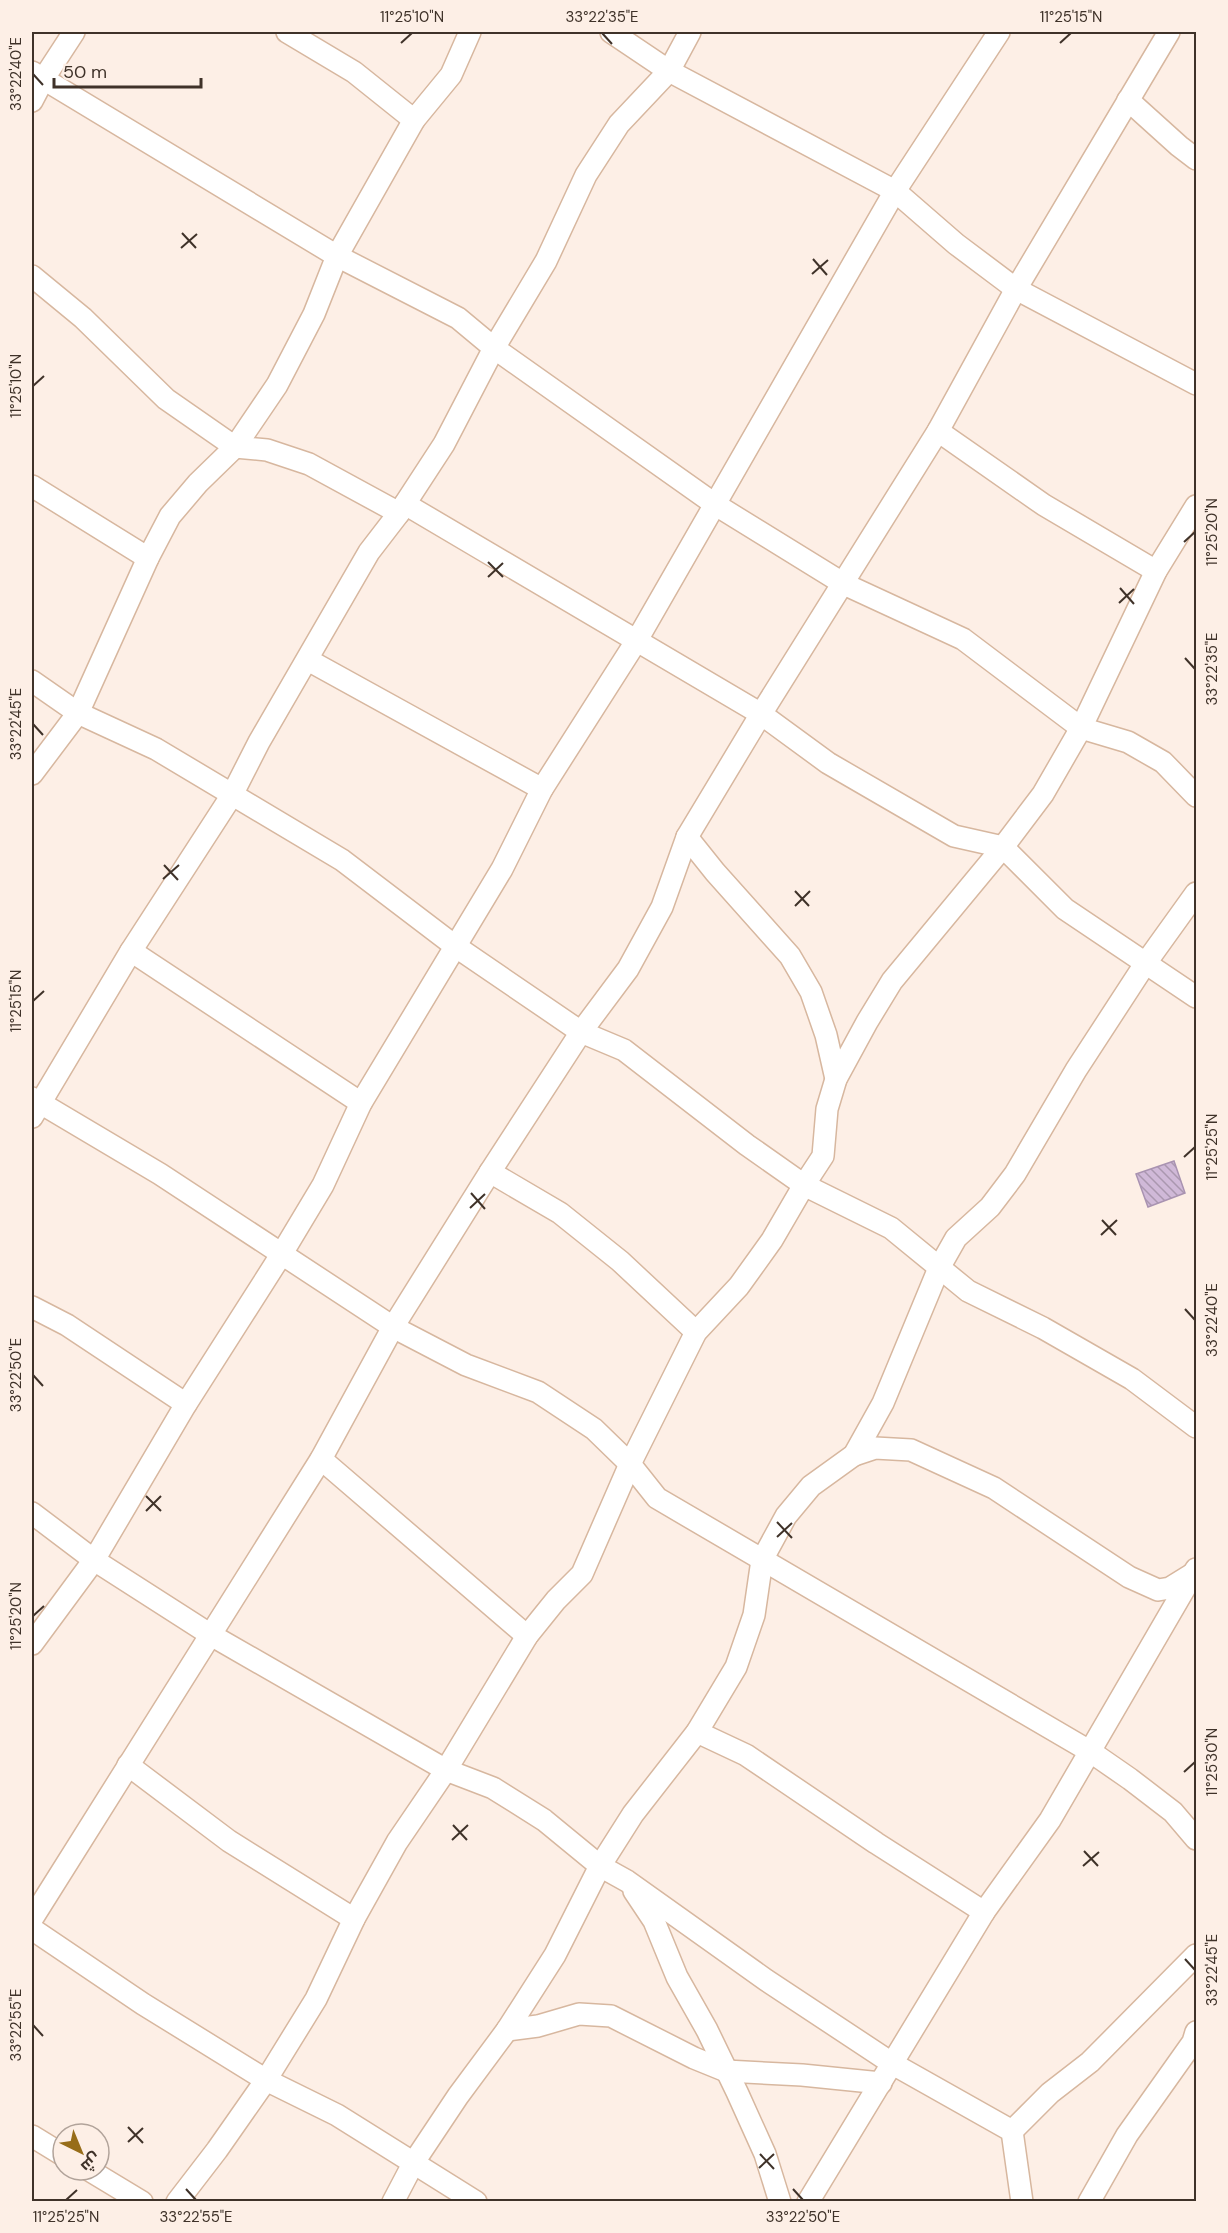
<svg xmlns="http://www.w3.org/2000/svg" width="1228" height="2233" viewBox="0 0 1228 2233" font-family="'DM Sans',Cairo,sans-serif">
	<style>
		.building { fill: url(#building-back-hatch); stroke: #a993b1; stroke-width: 1.5 }
		.lines { fill: none; stroke-linecap: round; stroke-linejoin: round }
		.minor-casing { stroke: #d7b79f; stroke-width: 24 }
		.minor { stroke: #fff; stroke-width: 21 }
		.ticks { fill: none; stroke: #3f3229; stroke-width: 2 }
		.neatline { fill: none; stroke: #3f3229; stroke-width: 2 }
		.ticks-label { font-size: 15px; text-anchor: middle; fill: #3f3229 }
	</style>
	<defs>
		<pattern id="building-back-hatch" width="6" height="6" patternUnits="userSpaceOnUse" patternTransform="scale(1.5)"><rect width="6" height="6" fill="#d0b9d8"/><path d="M-1 5l2 2M0 0l6 6M5-1l2 2" fill="none" stroke="#aa97af"/></pattern>
	</defs>
	<rect width="100%" height="100%" fill="#fdefe6"/>
	<polygon class="building" points="1174,1161 1185,1193 1148,1207 1136,1174"/>
	<g class="lines">
		<g class="minor-casing">
			<g id="minor">
				<polyline points="287,32 354,72 414,120"/>
				<polyline points="611,32 669,71 895,191 956,244 1016,289 1196,384"/>
				<polyline points="32,72 337,256 458,318 494,348 716,505 844,584 963,639 1081,728 1128,742 1163,762 1196,796"/>
				<polyline points="1128,100 1179,146 1196,159"/>
				<polyline points="32,101 44,78 74,32"/>
				<polyline points="32,276 83,318 166,399 235,447 267,450 309,464 399,513"/>
				<polyline points="938,431 1044,505 1156,571"/>
				<polyline points="32,486 148,558"/>
				<polyline points="405,504 761,714 828,763 954,836 1003,847 1065,909 1196,997"/>
				<polyline points="308,660 542,789"/>
				<polyline points="32,681 78,713 156,749 342,860 455,946 581,1032 624,1050 747,1145 804,1185 891,1228 968,1291 1043,1328 1132,1379 1196,1427"/>
				<polyline points="32,774 78,713 148,558 170,516 198,483 235,447 277,385 314,314 337,256 414,120 451,75 470,32"/>
				<polyline points="687,837 715,872 790,956 811,992 826,1035 836,1079"/>
				<polyline points="131,951 361,1103"/>
				<polyline points="32,1098 160,1174 393,1327 466,1365 538,1392 594,1429 630,1464 657,1498 1091,1752 1130,1779 1173,1812 1196,1839"/>
				<polyline points="32,1117 131,951 232,795 259,742 369,552 399,513 444,444 494,348 546,261 586,175 619,124 669,71 690,32"/>
				<polyline points="490,1172 560,1213 620,1261 696,1332"/>
				<polyline points="32,1307 67,1325 186,1404"/>
				<polyline points="854,1455 875,1448 911,1450 994,1488 1129,1577 1158,1590 1170,1588 1191,1575"/>
				<polyline points="321,1459 527,1636"/>
				<polyline points="32,1513 94,1560 211,1635 446,1770 493,1788 544,1820 600,1866 627,1881 766,1980 893,2064 1012,2131 1022,2202"/>
				<polyline points="32,1644 94,1560 186,1404 281,1255 323,1185 361,1103 502,869 542,789 637,640 895,191 999,32"/>
				<polyline points="697,1732 746,1755 876,1843 984,1912"/>
				<polyline points="128,1765 229,1841 354,1919"/>
				<polyline points="634,1891 654,1921 677,1977 707,2030 737,2092 765,2154 780,2202"/>
				<polyline points="32,1919 321,1459 393,1327 490,1172 581,1032 628,969 662,907 687,837 761,714 938,431 1016,289 1169,32"/>
				<polyline points="32,1929 143,2004 266,2080 337,2115 476,2202"/>
				<polyline points="507,2030 538,2026 579,2014 611,2016 694,2058 726,2071 802,2075 881,2083"/>
				<polyline points="1012,2131 1050,2093 1090,2062 1196,1955"/>
				<polyline points="32,2136 63,2155"/>
				<polyline points="89,2170 142,2202"/>
				<polyline points="177,2202 217,2150 266,2080 316,1999 354,1919 397,1842 446,1770 527,1636 556,1600 582,1574 630,1464 696,1332 739,1286 772,1240 804,1185 823,1156 827,1109 836,1079 867,1022 892,981 1003,847 1043,794 1081,728 1156,571 1196,506"/>
				<polyline points="393,2202 414,2162 458,2096 507,2030 555,1955 600,1866 633,1814 697,1732 736,1667 754,1615 762,1560 786,1516 811,1486 854,1455 883,1403 939,1268 956,1238 990,1207 1015,1174 1076,1070 1145,964 1196,893"/>
				<polyline points="808,2202 984,1912 1050,1820 1196,1569"/>
				<polyline points="1089,2202 1127,2135 1193,2042 1196,2032"/>
			</g>
		</g>
		<use href="#minor" class="minor"/>
	</g>
	<path class="ticks" d="M602 33 612 44M401 43 412 33M1060 43 1071 33M33 74 43 85M182 233 196 248M181 248 197 234M813 259 827 275M812 274 828 260M33 386 44 376M1184 542 1195 532M488 562 503 577M488 577 503 563M1120 588 1134 604M1119 603 1134 589M1185 658 1195 669M33 724 43 735M164 865 178 880M163 879 179 865M795 891 809 906M795 906 810 891M33 1001 44 991M1184 1157 1195 1147M471 1193 485 1209M470 1208 485 1194M1102 1220 1116 1235M1101 1235 1117 1220M1185 1309 1195 1320M33 1375 43 1386M146 1496 161 1511M146 1511 161 1496M777 1522 792 1538M777 1537 792 1523M33 1616 44 1606M1184 1772 1195 1762M453 1825 467 1840M452 1840 468 1825M1084 1851 1098 1866M1083 1866 1099 1852M1185 1959 1195 1970M33 2025 43 2036M128 2127 143 2143M128 2142 143 2128M760 2154 774 2169M759 2168 774 2154M186 2189 196 2200M793 2189 803 2200M66 2200 77 2190"/>
	<rect width="1228" height="2233" fill="none" stroke="#fdefe6" stroke-width="66"/>
	<g transform="translate(81 2152) rotate(137)"><circle r="28" fill="#fdefe6" stroke="#b1a39a" stroke-width="1.5"/>
	<path d="M0-4.5L10 22L0 15L-10 22Z" fill="#976d19"/>
	<text y="-9" font-size="16" font-weight="bold" text-anchor="middle" fill="#3f3229">ش</text>
	</g>
	<path d="M54 78v9h147v-9" fill="none" stroke="#3f3229" stroke-width="3"/>
	<text x="63" y="78" font-size="18" fill="#3f3229" stroke="#fdefe6" stroke-width="4.5" paint-order="stroke">50 m</text>
	<rect x="33" y="33" width="1162" height="2167" class="neatline"/>
	<g class="ticks-label">
		<text x="412" y="22">11°25'10"N</text>
		<text x="602" y="22">33°22'35"E</text>
		<text x="1071" y="22">11°25'15"N</text>
		<text transform="translate(16 74) rotate(-90)" y="5">33°22'40"E</text>
		<text transform="translate(16 386) rotate(-90)" y="5">11°25'10"N</text>
		<text transform="translate(1212 532) rotate(-90)" y="5">11°25'20"N</text>
		<text transform="translate(1212 669) rotate(-90)" y="5">33°22'35"E</text>
		<text transform="translate(16 724) rotate(-90)" y="5">33°22'45"E</text>
		<text transform="translate(16 1001) rotate(-90)" y="5">11°25'15"N</text>
		<text transform="translate(1212 1147) rotate(-90)" y="5">11°25'25"N</text>
		<text transform="translate(1212 1320) rotate(-90)" y="5">33°22'40"E</text>
		<text transform="translate(16 1375) rotate(-90)" y="5">33°22'50"E</text>
		<text transform="translate(16 1616) rotate(-90)" y="5">11°25'20"N</text>
		<text transform="translate(1212 1762) rotate(-90)" y="5">11°25'30"N</text>
		<text transform="translate(1212 1970) rotate(-90)" y="5">33°22'45"E</text>
		<text transform="translate(16 2025) rotate(-90)" y="5">33°22'55"E</text>
		<text x="66" y="2222">11°25'25"N</text>
		<text x="196" y="2222">33°22'55"E</text>
		<text x="803" y="2222">33°22'50"E</text>
	</g>
</svg>
